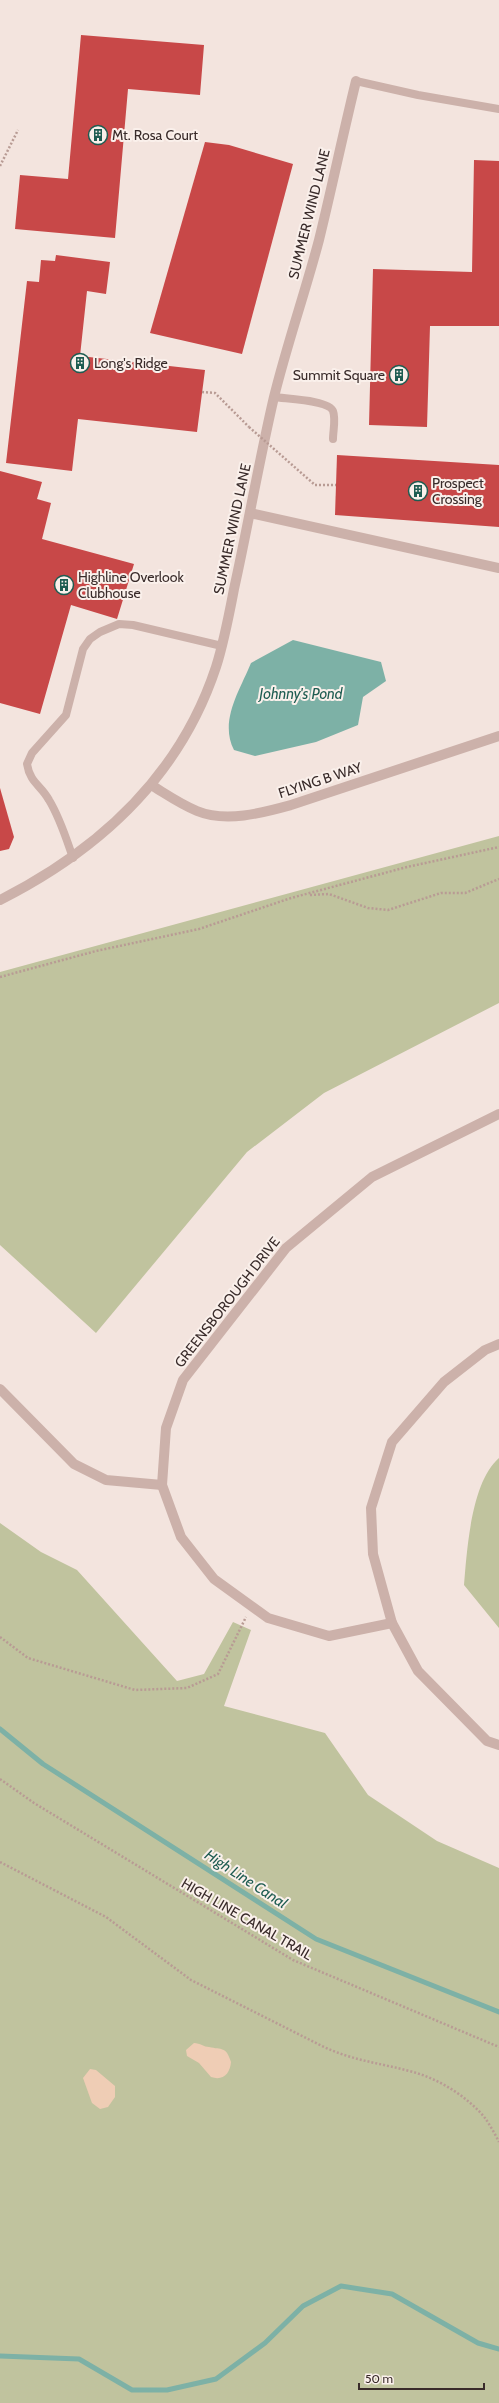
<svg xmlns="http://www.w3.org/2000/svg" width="499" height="2403" viewBox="0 0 499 2403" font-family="Cabin,sans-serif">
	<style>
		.green { fill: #c0c39e }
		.sand { fill: #efcdb5 }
		.water { fill: #7db1a6 }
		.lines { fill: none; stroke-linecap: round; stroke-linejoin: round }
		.stream { stroke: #7db1a6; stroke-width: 5 }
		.building { fill: #c84848 }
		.path { stroke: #b89b94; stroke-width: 2.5; stroke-dasharray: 2 2; stroke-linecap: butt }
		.service { stroke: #ccb1aa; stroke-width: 8 }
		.minor { stroke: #ccb1aa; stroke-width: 10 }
		.path-bridge { stroke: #b89b94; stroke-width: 2.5; stroke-dasharray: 2 2; stroke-linecap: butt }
		.labels { text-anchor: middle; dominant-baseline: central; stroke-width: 4; stroke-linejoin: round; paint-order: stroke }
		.poi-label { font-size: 14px; fill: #392b2a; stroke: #faf0eb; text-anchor: start }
		.street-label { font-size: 14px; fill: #392b2a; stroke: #faf0eb }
		.water-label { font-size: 15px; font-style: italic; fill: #1e5c51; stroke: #faf0eb }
	</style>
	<rect width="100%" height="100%" fill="#f3e4de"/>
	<g class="green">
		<polygon points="499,836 499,1003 324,1093 247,1152 96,1333 0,1245 0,972"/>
		<path d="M499 1458V1628L464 1585C467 1550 471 1482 499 1458Z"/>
		<polygon points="0,1523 41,1552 77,1570 177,1681 204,1674 233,1622 251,1630 224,1706 325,1733 368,1795 437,1841 499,1868 499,2403 0,2403"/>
	</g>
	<g class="sand">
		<path d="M194 2043C200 2043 204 2047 209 2047 222 2050 226 2046 231 2062 230 2074 223 2081 211 2077L199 2063 187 2056 186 2050Z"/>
		<polygon points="90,2069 96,2070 115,2086 115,2097 108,2107 100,2109 92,2103 83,2078"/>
	</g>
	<path class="water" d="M293 640 381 662 386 681 363 697 358 725 316 742 255 756 234 750C219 721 240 690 251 663Z"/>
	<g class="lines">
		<g class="stream">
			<polyline points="0,1729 43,1764 316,1939 499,2012"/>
			<polyline points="0,2356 79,2359 132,2390 167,2390 216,2379 265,2343 303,2306 341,2286 392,2294 478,2343 499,2349"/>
		</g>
	</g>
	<g class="building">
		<polygon points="81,35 204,45 200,95 128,89 115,238 15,229 20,175 68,179"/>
		<polygon points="205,142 229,145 293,164 242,354 150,333"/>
		<polygon points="474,160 499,161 499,326 430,326 427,427 369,425 373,269 472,272"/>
		<polygon points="56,255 110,262 106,294 87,291 80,356 205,370 197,432 78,419 72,471 6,463 27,281 39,282 41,260 55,261"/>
		<polygon points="337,455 499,465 499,527 335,515"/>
		<polygon points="0,471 42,482 37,499 51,503 42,539 134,564 117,619 71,605 40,714 0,703"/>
		<polygon points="0,788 14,837 9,849 0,851"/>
	</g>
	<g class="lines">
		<g class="path">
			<polyline points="0,166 18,130"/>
			<polyline points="202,392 215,393 249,427"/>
			<polyline points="315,485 336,485"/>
			<polyline points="310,895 329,894 368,908 388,910 441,893 465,893 499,879"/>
			<polyline points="0,977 96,951 199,929 291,898 407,867 499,847"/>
			<polyline points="0,1637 28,1658 135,1690 187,1688 218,1674 246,1617"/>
			<polyline points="0,1779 34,1803 293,1960 499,2047"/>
			<path d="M0 1862 106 1917 191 1980 322 2046C353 2061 381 2063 413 2072 439 2079 468 2097 485 2118 490 2125 495 2134 499 2142"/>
		</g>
		<g class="service">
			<polyline points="356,81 418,95 499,109"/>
			<path d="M274 397C286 399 329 400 333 411 336 419 333 431 333 439"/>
			<path d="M73 858C66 838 60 818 49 800 41 785 30 783 27 764L32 753 66 715 83 649 90 639 100 632 119 624 133 625 222 646"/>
		</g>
		<g class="minor">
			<polyline points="250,513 499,568"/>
			<path d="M151 785C166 794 180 804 197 811 226 823 262 813 291 805L499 736"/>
			<path d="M0 900C101 849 180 776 216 667 224 642 229 615 234 589 248 526 259 461 274 397 287 344 305 293 319 240 332 187 343 134 356 81"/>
			<polyline points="499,1344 485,1350 444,1382 392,1442 371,1508 373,1554 392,1623 418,1671 487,1741 499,1745"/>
			<polyline points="0,1389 74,1464 106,1480 162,1485"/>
			<polyline points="392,1623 329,1636 268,1618 214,1579 181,1537 162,1485 166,1428 183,1380 286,1248 372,1177 499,1114"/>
		</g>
		<polyline class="path-bridge" points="249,427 315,485"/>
	</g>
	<defs>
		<g id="building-ring" transform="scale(1)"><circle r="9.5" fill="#faf0eb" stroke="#1e5c51" stroke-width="1.5"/><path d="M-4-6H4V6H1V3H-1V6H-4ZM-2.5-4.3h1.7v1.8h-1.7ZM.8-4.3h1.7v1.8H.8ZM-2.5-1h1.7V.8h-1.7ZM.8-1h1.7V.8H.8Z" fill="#1e5c51"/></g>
	</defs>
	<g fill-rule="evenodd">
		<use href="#building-ring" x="98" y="135"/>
		<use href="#building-ring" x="80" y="363"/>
		<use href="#building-ring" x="399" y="375"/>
		<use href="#building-ring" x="418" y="491"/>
		<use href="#building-ring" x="64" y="585"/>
	</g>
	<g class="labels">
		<g class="poi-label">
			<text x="112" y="135">Mt. Rosa Court</text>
			<text x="94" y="363">Long's Ridge</text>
			<text x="385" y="375" text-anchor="end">Summit Square</text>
			<text x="432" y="483">Prospect<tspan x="432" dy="16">Crossing</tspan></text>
			<text x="78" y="577">Highline Overlook<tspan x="78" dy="16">Clubhouse</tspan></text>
		</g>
		<g class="street-label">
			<text transform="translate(309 214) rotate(-76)">SUMMER WIND LANE</text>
			<text transform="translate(232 529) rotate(-78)">SUMMER WIND LANE</text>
			<text transform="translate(320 780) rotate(-18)">FLYING B WAY</text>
			<text transform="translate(227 1302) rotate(-52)">GREENSBOROUGH DRIVE</text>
			<text transform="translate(247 1919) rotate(30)">HIGH LINE CANAL TRAIL</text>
		</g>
		<g class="water-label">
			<text x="301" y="694">Johnny's Pond</text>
			<text transform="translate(246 1879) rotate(33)">High Line Canal</text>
		</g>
	</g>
	<path d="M359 2383v6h125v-6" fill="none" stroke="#392b2a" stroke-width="2"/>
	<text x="365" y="2383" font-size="12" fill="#392b2a" stroke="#faf0eb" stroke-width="3" paint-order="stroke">50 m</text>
</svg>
